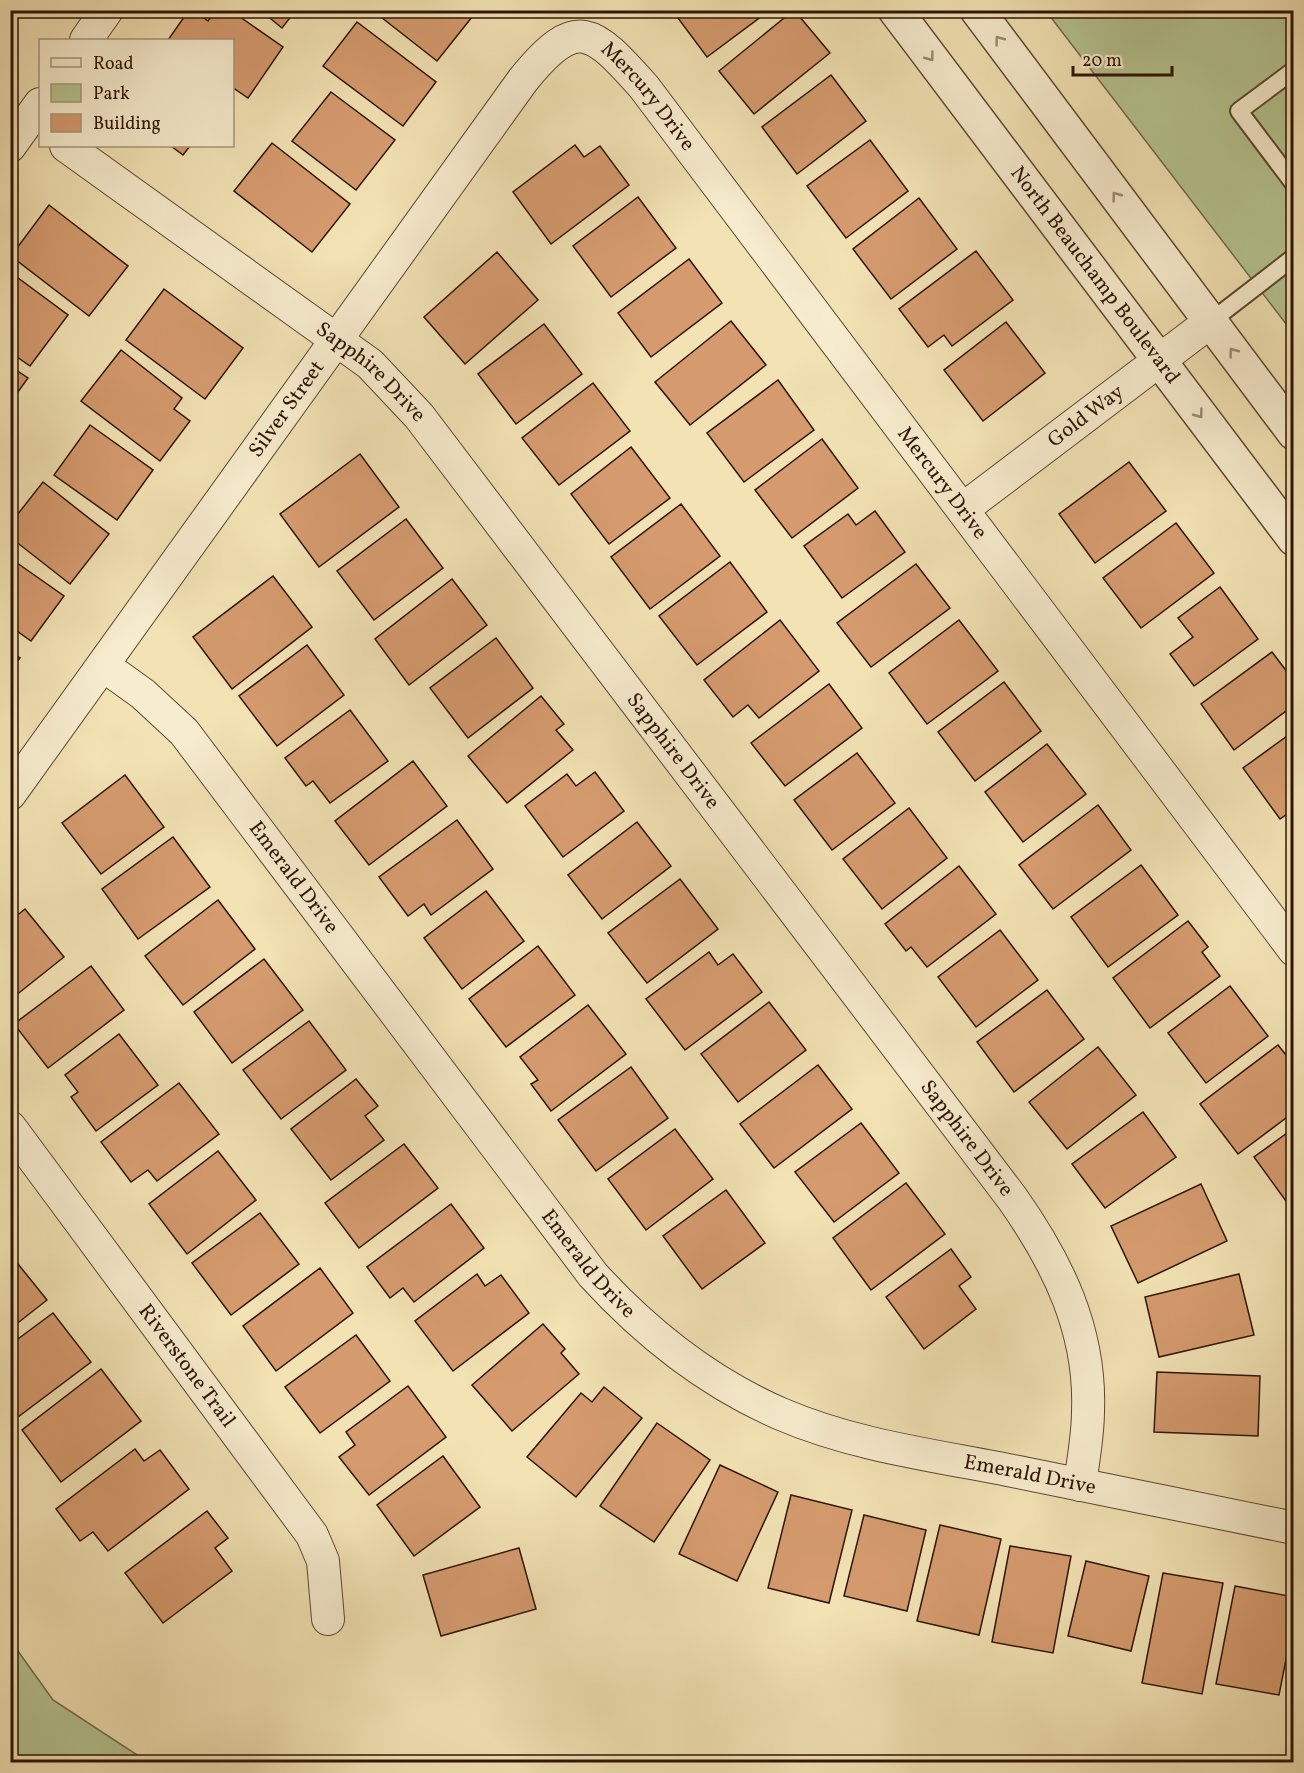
<svg xmlns="http://www.w3.org/2000/svg" width="1304" height="1773" viewBox="0 0 1304 1773" font-family="Vollkorn,serif">
	<style>
		.green { fill: #b5c491; stroke: #716c4c; stroke-width: 1.5 }
		.building { fill: #d59b6f; stroke: #2d1407; stroke-width: 1.5 }
		.lines { fill: none; stroke-linecap: round; stroke-linejoin: round }
		.service-casing { stroke: #5e4832; stroke-width: 20 }
		.minor-casing { stroke: #5e4832; stroke-width: 34 }
		.tertiary-casing { stroke: #5e4832; stroke-width: 36 }
		.service { stroke: #f7ecce; stroke-width: 16 }
		.minor { stroke: #f7ecce; stroke-width: 32 }
		.tertiary { stroke: #f7ecce; stroke-width: 33 }
		.oneway { stroke: #9c8b74 }
		.labels { text-anchor: middle; dominant-baseline: central; stroke-width: 6; stroke-linejoin: round; paint-order: stroke }
		.street-label { font-size: 21px; fill: #2d1407; stroke: #f7ecce }
	</style>
	<rect width="100%" height="100%" fill="#f2e2b4"/>
	<filter id="stains"><feTurbulence type="fractalNoise" baseFrequency=".00333" numOctaves="4"/><feColorMatrix values="0 0 0 0 .2 0 0 0 0 .09 0 0 0 0 .02 0 0 0 .5 -.17"/></filter>
	<radialGradient id="worn" r=".72"><stop offset=".6" stop-color="#630" stop-opacity="0"/><stop offset="1" stop-color="#630" stop-opacity=".3"/></radialGradient>
	<g class="green">
		<polygon points="1046,11 1293,11 1293,333"/>
		<polygon points="10,1640 53,1700 148,1762 11,1762"/>
	</g>
	<g class="building">
		<polygon points="10,10 24,10 10,28"/>
		<polygon points="189,10 194,10 208,21 216,10 230,10 283,47 248,98 232,87 232,40 168,40"/>
		<polygon points="260,10 296,10 282,28"/>
		<polygon points="372,10 474,10 476,12 437,61"/>
		<polygon points="672,10 770,10 707,57"/>
		<polygon points="794,10 830,53 754,114 719,71"/>
		<polygon points="357,22 436,82 403,126 323,66"/>
		<polygon points="831,75 866,121 797,174 762,127"/>
		<polygon points="331,92 395,140 356,190 292,141"/>
		<polygon points="870,140 908,191 846,238 807,186"/>
		<polygon points="272,143 350,204 312,252 234,191"/>
		<polygon points="575,145 584,157 600,146 629,185 551,244 513,192"/>
		<polygon points="171,146 190,146 183,155"/>
		<polygon points="638,197 676,248 611,297 573,246"/>
		<polygon points="919,198 957,249 891,299 853,249"/>
		<polygon points="49,205 128,266 89,316 11,256"/>
		<polygon points="976,251 1013,300 952,346 944,335 928,347 899,309"/>
		<polygon points="497,252 538,300 465,364 424,317"/>
		<polygon points="689,259 722,303 651,357 618,313"/>
		<polygon points="10,272 68,315 30,366 10,352"/>
		<polygon points="164,289 243,348 205,399 126,340"/>
		<polygon points="731,321 766,365 690,425 655,382"/>
		<polygon points="1006,322 1045,373 983,421 944,370"/>
		<polygon points="544,324 582,374 516,424 478,374"/>
		<polygon points="121,350 182,398 174,409 190,421 160,461 81,401"/>
		<polygon points="10,366 28,378 10,403"/>
		<polygon points="778,380 814,430 744,482 707,433"/>
		<polygon points="593,383 630,431 559,485 522,438"/>
		<polygon points="90,425 153,470 117,520 54,475"/>
		<polygon points="822,439 858,488 792,538 755,490"/>
		<polygon points="631,447 670,498 609,544 571,494"/>
		<polygon points="360,454 399,507 319,567 280,514"/>
		<polygon points="1129,462 1166,511 1095,563 1059,514"/>
		<polygon points="43,482 109,534 70,584 10,537 10,524"/>
		<polygon points="681,504 720,556 650,609 611,557"/>
		<polygon points="875,511 905,552 842,598 804,546 848,514 856,525"/>
		<polygon points="406,519 443,568 374,620 337,571"/>
		<polygon points="1176,523 1214,573 1141,628 1103,578"/>
		<polygon points="10,558 64,596 31,641 10,626"/>
		<polygon points="730,562 767,612 697,665 659,616"/>
		<polygon points="916,564 950,608 871,667 837,623"/>
		<polygon points="273,576 312,627 232,689 193,637"/>
		<polygon points="452,579 487,625 409,685 375,639"/>
		<polygon points="1220,587 1258,639 1194,686 1170,654 1193,637 1178,618"/>
		<polygon points="780,620 819,671 759,718 748,705 733,717 704,680"/>
		<polygon points="959,620 998,671 927,724 889,673"/>
		<polygon points="496,638 533,688 468,738 430,688"/>
		<polygon points="307,645 344,695 277,746 239,696"/>
		<polygon points="10,651 20,658 10,670"/>
		<polygon points="1272,652 1294,681 1294,705 1234,750 1201,704"/>
		<polygon points="1004,682 1041,731 975,781 938,732"/>
		<polygon points="829,684 862,728 785,786 751,743"/>
		<polygon points="541,696 564,724 556,730 573,750 507,803 468,756"/>
		<polygon points="350,710 388,761 330,803 313,781 306,786 285,758"/>
		<polygon points="1294,731 1294,809 1280,819 1243,768"/>
		<polygon points="1047,744 1086,794 1023,842 985,792"/>
		<polygon points="857,753 895,803 832,850 794,800"/>
		<polygon points="413,761 447,806 369,865 335,821"/>
		<polygon points="595,772 624,811 563,857 525,806 567,774 576,786"/>
		<polygon points="125,775 164,827 101,874 62,823"/>
		<polygon points="1098,805 1131,850 1053,909 1019,865"/>
		<polygon points="909,808 947,858 882,909 843,859"/>
		<polygon points="457,820 493,869 431,915 424,904 408,916 379,877"/>
		<polygon points="637,822 671,866 602,919 568,875"/>
		<polygon points="173,837 210,887 138,939 102,889"/>
		<polygon points="1141,865 1178,915 1108,967 1071,917"/>
		<polygon points="959,866 996,914 927,967 911,947 906,951 885,924"/>
		<polygon points="680,879 718,929 647,983 608,933"/>
		<polygon points="486,891 524,941 462,989 424,938"/>
		<polygon points="218,900 255,949 183,1005 145,956"/>
		<polygon points="25,909 64,957 10,1000 10,921"/>
		<polygon points="1188,921 1208,947 1202,952 1220,976 1150,1028 1113,978"/>
		<polygon points="1000,930 1038,980 976,1027 938,977"/>
		<polygon points="538,946 575,995 506,1047 469,999"/>
		<polygon points="709,952 718,965 733,954 762,992 685,1050 646,999"/>
		<polygon points="264,959 303,1010 232,1063 194,1012"/>
		<polygon points="91,966 124,1010 48,1068 14,1024"/>
		<polygon points="1230,986 1268,1036 1206,1083 1168,1033"/>
		<polygon points="1047,990 1084,1039 1014,1092 977,1042"/>
		<polygon points="769,1002 806,1050 738,1102 701,1054"/>
		<polygon points="588,1005 626,1054 551,1111 531,1084 538,1080 520,1057"/>
		<polygon points="309,1021 346,1070 281,1119 243,1070"/>
		<polygon points="119,1034 158,1085 96,1131 71,1097 78,1092 65,1075"/>
		<polygon points="1278,1045 1294,1065 1294,1095 1291,1097 1294,1112 1238,1154 1200,1104"/>
		<polygon points="1098,1047 1136,1095 1067,1149 1029,1102"/>
		<polygon points="818,1065 852,1109 774,1168 740,1124"/>
		<polygon points="631,1067 668,1118 596,1171 558,1120"/>
		<polygon points="356,1079 378,1106 365,1116 384,1140 331,1180 291,1129"/>
		<polygon points="179,1083 219,1134 157,1181 148,1170 131,1182 101,1142"/>
		<polygon points="1143,1112 1176,1157 1105,1208 1072,1164"/>
		<polygon points="861,1123 899,1173 834,1222 795,1172"/>
		<polygon points="1294,1128 1294,1206 1291,1208 1254,1157"/>
		<polygon points="675,1129 713,1179 646,1230 608,1179"/>
		<polygon points="404,1144 438,1188 359,1248 325,1203"/>
		<polygon points="218,1151 256,1200 187,1254 149,1204"/>
		<polygon points="906,1183 945,1234 871,1290 833,1238"/>
		<polygon points="1201,1184 1227,1241 1138,1283 1111,1226"/>
		<polygon points="726,1190 765,1243 702,1289 663,1236"/>
		<polygon points="451,1204 484,1248 414,1302 403,1288 390,1298 367,1267"/>
		<polygon points="260,1213 299,1264 231,1315 192,1263"/>
		<polygon points="951,1249 971,1277 959,1286 976,1309 924,1349 886,1297"/>
		<polygon points="10,1254 47,1300 10,1329"/>
		<polygon points="320,1268 353,1313 276,1371 243,1326"/>
		<polygon points="477,1274 485,1286 501,1275 529,1313 453,1371 415,1321"/>
		<polygon points="1239,1274 1254,1335 1159,1357 1145,1297"/>
		<polygon points="53,1313 91,1362 14,1420 10,1415 10,1345"/>
		<polygon points="543,1324 565,1349 561,1353 579,1374 512,1431 472,1385"/>
		<polygon points="356,1335 390,1381 320,1433 285,1387"/>
		<polygon points="101,1369 141,1421 61,1482 22,1430"/>
		<polygon points="1157,1372 1260,1376 1258,1436 1154,1432"/>
		<polygon points="408,1386 446,1437 369,1495 339,1457 355,1445 346,1432"/>
		<polygon points="604,1387 642,1418 576,1497 527,1457 581,1393 592,1402"/>
		<polygon points="657,1423 710,1460 654,1542 600,1506"/>
		<polygon points="135,1449 144,1461 160,1450 189,1489 108,1551 93,1532 80,1541 56,1509"/>
		<polygon points="443,1456 480,1507 414,1556 377,1505"/>
		<polygon points="720,1465 778,1492 737,1581 679,1554"/>
		<polygon points="791,1495 852,1510 829,1603 768,1588"/>
		<polygon points="207,1511 228,1538 215,1548 232,1571 163,1623 125,1573"/>
		<polygon points="864,1515 926,1530 907,1611 844,1596"/>
		<polygon points="940,1525 1001,1539 979,1635 917,1621"/>
		<polygon points="1010,1546 1071,1556 1053,1653 992,1642"/>
		<polygon points="519,1548 536,1609 441,1636 423,1575"/>
		<polygon points="1086,1561 1149,1576 1131,1651 1068,1636"/>
		<polygon points="1163,1573 1223,1583 1202,1694 1142,1683"/>
		<polygon points="1235,1586 1294,1597 1294,1619 1279,1695 1216,1684"/>
		<polygon points="1294,1677 1294,1700 1289,1699"/>
	</g>
	<g class="lines">
		<g class="service-casing">
			<g id="service">
				<polyline points="1294,70 1239,111 1294,184"/>
				<polyline points="1210,322 1294,257"/>
			</g>
		</g>
		<g class="minor-casing">
			<g id="minor">
				<polyline points="86,40 107,10"/>
				<polyline points="10,146 40,104"/>
				<path id="s1" d="M66 146 370 364 419 416 1012 1198C1058 1263 1091 1331 1088 1411 1088 1436 1083 1460 1080 1485"/>
				<path id="s2" d="M963 509 1210 322"/>
				<path id="s3" d="M104 666 143 694 184 732 593 1275C646 1333 707 1382 781 1414 855 1446 939 1456 1018 1472 1110 1491 1202 1509 1294 1528"/>
				<path id="s4" d="M10 794 523 80C577 13 593 30 644 87L1294 950"/>
				<path id="s5" d="M10 1127 312 1535 323 1561 328 1619"/>
			</g>
		</g>
		<g class="tertiary-casing">
			<g id="tertiary">
				<path id="s6" d="M895 10 1294 539"/>
				<polyline points="977,10 1294,433"/>
			</g>
		</g>
		<use href="#service" class="service"/>
		<use href="#minor" class="minor"/>
		<use href="#tertiary" class="tertiary"/>
	</g>
	<defs><path id="oneway-chevron" d="M-2-3.5L2.5 0L-2 3.5" fill="none" stroke-width="1.6" stroke-linecap="round" stroke-linejoin="round" transform="scale(1.5)"/></defs>
	<g class="oneway">
		<use href="#oneway-chevron" transform="translate(999 40) rotate(-127)"/>
		<use href="#oneway-chevron" transform="translate(930 57) rotate(53)"/>
		<use href="#oneway-chevron" transform="translate(1116 196) rotate(-127)"/>
		<use href="#oneway-chevron" transform="translate(1233 352) rotate(-127)"/>
		<use href="#oneway-chevron" transform="translate(1199 414) rotate(53)"/>
	</g>
	<g class="labels">
		<g class="street-label">
			<text stroke="none"><textPath href="#s4" startOffset="1046">Mercury Drive</textPath></text>
			<text stroke="none"><textPath href="#s6" startOffset="332">North Beauchamp Boulevard</textPath></text>
			<text stroke="none"><textPath href="#s1" startOffset="380">Sapphire Drive</textPath></text>
			<text stroke="none"><textPath href="#s4" startOffset="474">Silver Street</textPath></text>
			<text stroke="none"><textPath href="#s2" startOffset="154">Gold Way</textPath></text>
			<text stroke="none"><textPath href="#s4" startOffset="1532">Mercury Drive</textPath></text>
			<text stroke="none"><textPath href="#s1" startOffset="866">Sapphire Drive</textPath></text>
			<text stroke="none"><textPath href="#s3" startOffset="286">Emerald Drive</textPath></text>
			<text stroke="none"><textPath href="#s1" startOffset="1352">Sapphire Drive</textPath></text>
			<text stroke="none"><textPath href="#s3" startOffset="772">Emerald Drive</textPath></text>
			<text stroke="none"><textPath href="#s5" startOffset="297">Riverstone Trail</textPath></text>
			<text stroke="none"><textPath href="#s3" startOffset="1276">Emerald Drive</textPath></text>
		</g>
	</g>
	<rect width="1304" height="1773" fill="none" stroke="#f2e2b4" stroke-width="36"/>
	<rect x="12" y="12" width="1280" height="1749" fill="none" stroke="#2d1407" stroke-width="3"/>
	<rect x="18" y="18" width="1268" height="1737" fill="none" stroke="#2d1407" stroke-width="1.5"/>
	<rect x="39" y="39" width="195" height="108" fill="#f7ecce" stroke="#a6967e" stroke-width="1.5"/>
	<rect x="51" y="58" width="30" height="9" fill="#f7ecce" stroke="#a6967e" stroke-width="1.5"/>
	<text x="93" y="69" font-size="18" fill="#2d1407">Road</text>
	<rect x="51" y="84" width="30" height="18" fill="#b5c491" stroke="#a6967e" stroke-width="1.5"/>
	<text x="93" y="99" font-size="18" fill="#2d1407">Park</text>
	<rect x="51" y="114" width="30" height="18" fill="#d59b6f" stroke="#a6967e" stroke-width="1.5"/>
	<text x="93" y="129" font-size="18" fill="#2d1407">Building</text>
	<path d="M1073 66v9h99v-9" fill="none" stroke="#2d1407" stroke-width="3"/>
	<text x="1082" y="66" font-size="18" fill="#2d1407" stroke="#f7ecce" stroke-width="4.5" paint-order="stroke">20 m</text>
	<rect width="100%" height="100%" filter="url(#stains)"/>
	<rect width="100%" height="100%" fill="url(#worn)"/>
</svg>
